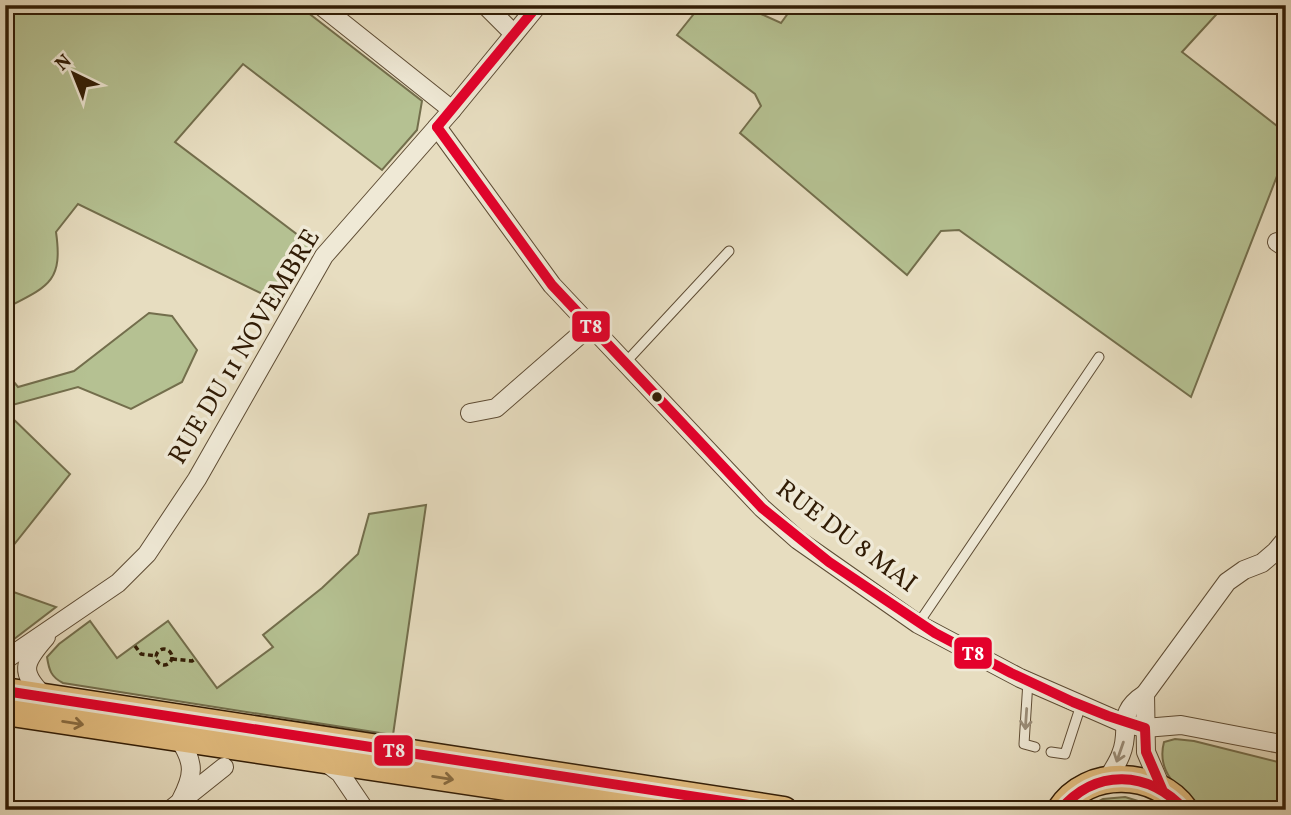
<svg xmlns="http://www.w3.org/2000/svg" width="1291" height="815" viewBox="0 0 1291 815" font-family="Vollkorn,serif">
	<style>
		.green { fill: #b5c192; stroke: #736e4c; stroke-width: 2 }
		.lines { fill: none; stroke-linecap: round; stroke-linejoin: round }
		.service-casing { stroke: #5e4c34; stroke-width: 11 }
		.minor-casing { stroke: #5e4c34; stroke-width: 20 }
		.primary-casing { stroke: #311c05; stroke-width: 29 }
		.path { stroke: #311c05; stroke-width: 3.5; stroke-dasharray: 5 3.5; stroke-linecap: butt }
		.service { stroke: #efe9d6; stroke-width: 9 }
		.minor { stroke: #efe9d6; stroke-width: 18 }
		.primary { stroke: #e4be80; stroke-width: 26 }
		.bus-1-casing { stroke: #efe9d6; stroke-width: 16 }
		.bus-1 { stroke: #e4002b; stroke-width: 10 }
		.oneway { stroke: #9a8d78 }
		.oneway2 { stroke: #8a6d42 }
		.bus-dot { fill: #311c05; stroke: #efe9d6; stroke-width: 2.5 }
		.labels { text-anchor: middle; dominant-baseline: central; stroke-width: 7; stroke-linejoin: round; paint-order: stroke }
		.street-label { font-size: 26px; fill: #311c05; stroke: #efe9d6 }
		.line-badge { stroke: #efe9d6; stroke-width: 2.5 }
		.badge-label { font-size: 19px; text-anchor: middle; font-weight: bold; fill: #fff }
	</style>
	<rect width="100%" height="100%" fill="#e7ddc0"/>
	<filter id="stains"><feTurbulence type="fractalNoise" baseFrequency=".00286" numOctaves="4"/><feColorMatrix values="0 0 0 0 .2 0 0 0 0 .09 0 0 0 0 .02 0 0 0 .5 -.17"/></filter>
	<radialGradient id="worn" r=".72"><stop offset=".6" stop-color="#630" stop-opacity="0"/><stop offset="1" stop-color="#630" stop-opacity=".3"/></radialGradient>
	<g class="green">
		<path d="M5 5H298L422 101 417 130 382 170 243 64 175 142 311 245 301 258 279 302 78 204 56 232C63 281 49 286 8 307L5 311Z"/>
		<polygon points="701,5 741,5 781,23 794,5 1225,5 1182,52 1286,133 1286,153 1191,397 959,230 941,231 907,275 740,133 761,106 755,94 677,35"/>
		<polygon points="149,313 172,316 197,350 182,382 131,409 78,387 5,407 5,371 18,387 74,371"/>
		<polygon points="5,411 70,474 5,556"/>
		<path d="M426 505 393 735 63 683C51 677 49 670 47 657L59 644 90 621 117 658 168 621 217 688 273 647 263 635 322 588 358 554 369 514Z"/>
		<polygon points="5,589 56,607 5,646"/>
		<path d="M1175 739 1194 741 1286 764V810H1194C1178 786 1156 772 1164 742Z"/>
		<polygon points="1125,797 1151,805 1157,810 1082,810 1103,799"/>
	</g>
	<g class="lines">
		<g class="service-casing">
			<g id="service">
				<polyline points="625,363 729,251"/>
				<polyline points="918,624 1099,357"/>
				<polyline points="1028,681 1024,744 1035,747"/>
				<polyline points="1051,752 1065,754 1081,705"/>
			</g>
		</g>
		<g class="minor-casing">
			<g id="minor">
				<polyline points="320,5 452,110"/>
				<polyline points="485,5 514,34"/>
				<polyline points="437,127 552,285 762,508 798,540 918,624 1020,678 1123,723 1145,728 1181,725 1286,745"/>
				<polyline points="1277,242 1286,248"/>
				<polyline points="470,413 496,408 590,326"/>
				<polyline points="5,660 118,583 147,554 197,479 324,256 452,110 538,5"/>
				<path d="M45 697C19 672 23 663 46 637"/>
				<path d="M179 739C195 763 194 775 181 800"/>
				<polyline points="325,762 340,773 365,810"/>
				<path d="M1108 779C1112 770 1118 763 1121 754 1132 728 1114 714 1145 694"/>
				<polyline points="1162,789 1146,752 1145,694 1227,582 1244,570 1262,563 1276,551 1286,539"/>
				<polyline points="170,810 224,767"/>
			</g>
		</g>
		<g class="primary-casing">
			<g id="primary">
				<polyline points="5,691 784,810"/>
				<polyline points="5,712 659,810"/>
				<path d="M1060 810C1087 767 1157 770 1185 810"/>
			</g>
		</g>
		<g class="path">
			<polyline points="135,646 141,654 157,656"/>
			<circle cx="164" cy="657" r="8"/>
			<polyline points="172,659 192,661 195,659"/>
		</g>
		<use href="#service" class="service"/>
		<use href="#minor" class="minor"/>
		<use href="#primary" class="primary"/>
		<g class="bus-1-casing">
			<g id="bus-1">
				<polyline points="437,127 552,285 762,508 829,562 935,633 1011,673 1073,702 1108,716 1145,728 1146,752 1162,789"/>
				<polyline points="437,127 538,5"/>
				<polyline points="5,691 782,810"/>
				<path d="M1060 810C1096 768 1148 770 1185 810"/>
			</g>
		</g>
		<use href="#bus-1" class="bus-1"/>
	</g>
	<defs><path id="oneway-shaft" d="M-6 0H5M1.5-3L5.5 0L1.5 3" fill="none" stroke-width="1.6" stroke-linecap="round" stroke-linejoin="round" transform="scale(1.75)"/></defs>
	<g class="oneway">
		<use href="#oneway-shaft" transform="translate(1026 719) rotate(94)"/>
		<use href="#oneway-shaft" transform="translate(1120 752) rotate(109)"/>
	</g>
	<g class="oneway2">
		<use href="#oneway-shaft" transform="translate(73 723) rotate(9)"/>
		<use href="#oneway-shaft" transform="translate(443 778) rotate(9)"/>
	</g>
	<circle class="bus-dot" cx="657" cy="397" r="6"/>
	<g class="labels">
		<g class="street-label">
			<text transform="translate(245 347) rotate(-59)">RUE DU 11 NOVEMBRE</text>
			<text transform="translate(846 537) rotate(37)">RUE DU 8 MAI</text>
		</g>
	</g>
	<g class="line-badge">
		<rect x="571" y="310" width="40" height="33" rx="7" fill="#e4002b"/>
		<rect x="953" y="636" width="40" height="34" rx="7" fill="#e4002b"/>
		<rect x="373" y="734" width="41" height="33" rx="7" fill="#e4002b"/>
	</g>
	<g class="badge-label">
		<text x="591" y="333">T8</text>
		<text x="973" y="660">T8</text>
		<text x="394" y="757">T8</text>
	</g>
	<rect width="1291" height="815" fill="none" stroke="#e7ddc0" stroke-width="28"/>
	<rect x="7" y="7" width="1277" height="801" fill="none" stroke="#311c05" stroke-width="3.5"/>
	<rect x="14" y="14" width="1263" height="787" fill="none" stroke="#311c05" stroke-width="2"/>
	<g transform="translate(74 74) rotate(317)" stroke="#efe9d6" stroke-width="5" paint-order="stroke">
	<path d="M0-5L12 26L0 18L-12 26Z" fill="#311c05"/>
	<text y="-10" font-size="19" font-weight="bold" text-anchor="middle" fill="#311c05">N</text>
	</g>
	<rect width="100%" height="100%" filter="url(#stains)"/>
	<rect width="100%" height="100%" fill="url(#worn)"/>
</svg>
